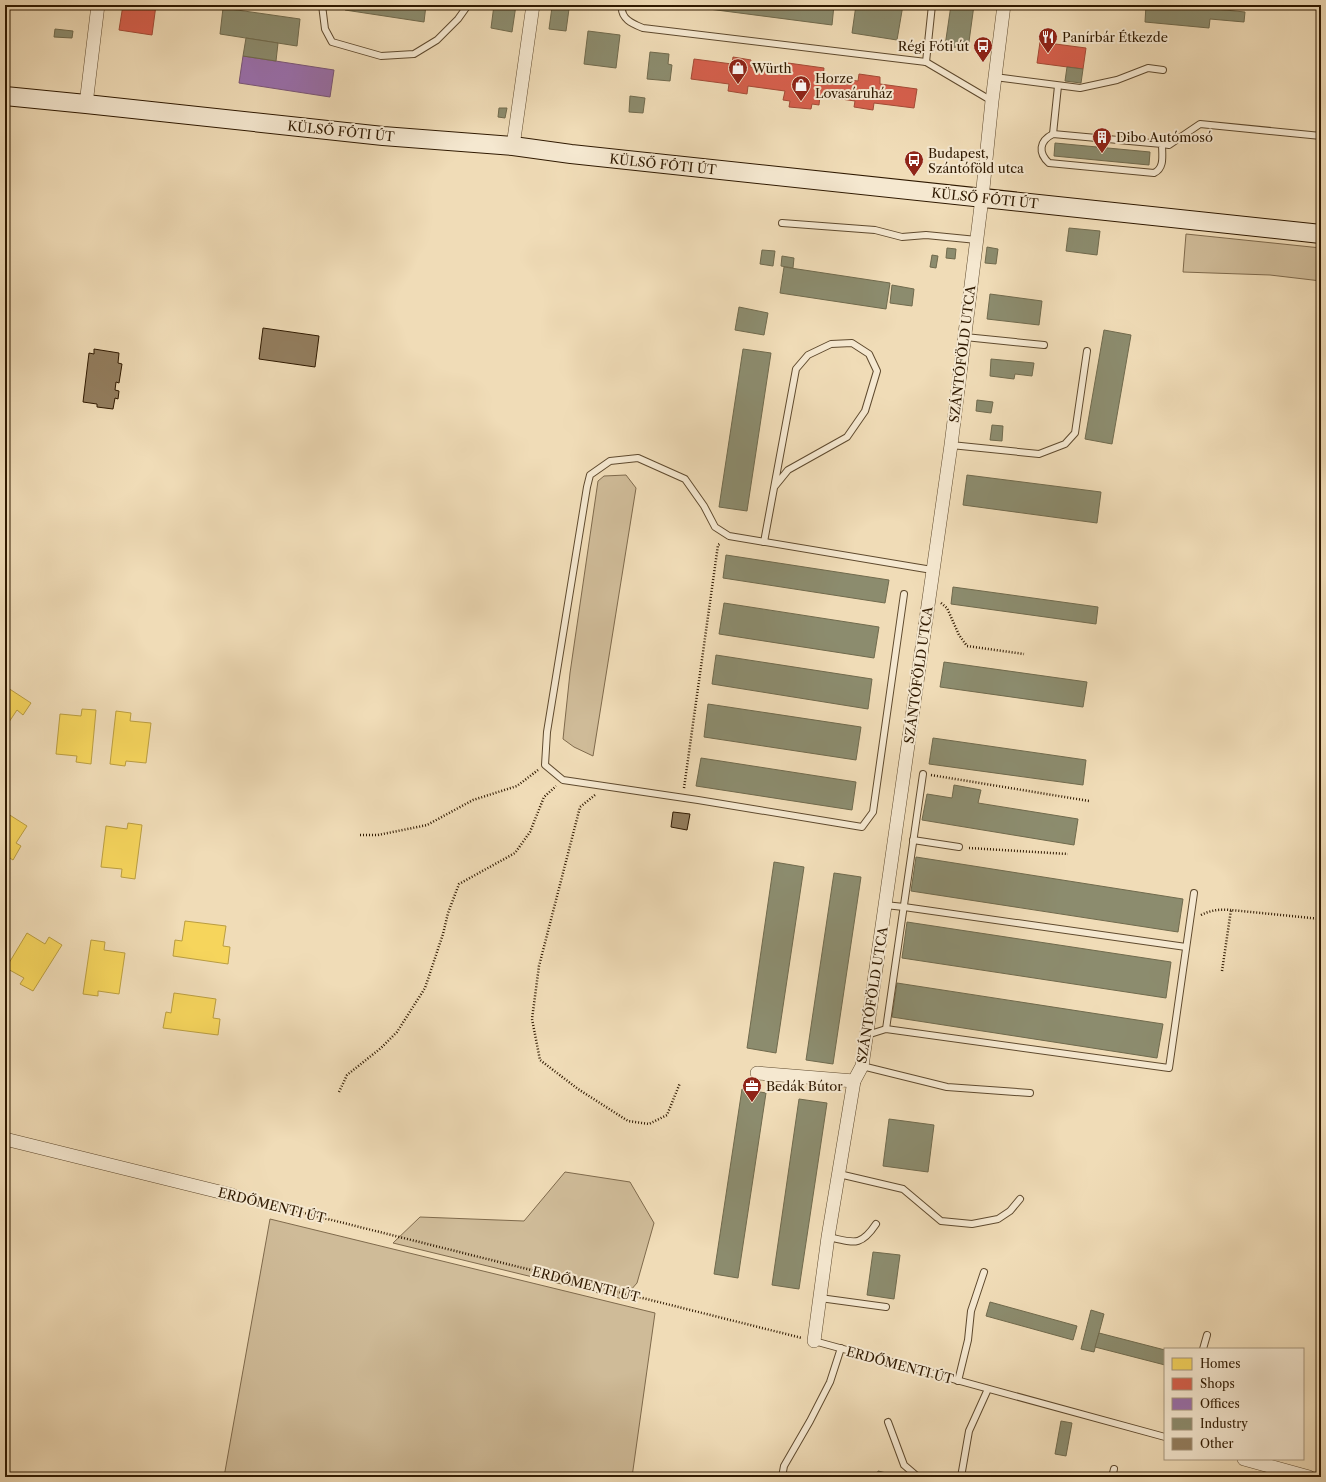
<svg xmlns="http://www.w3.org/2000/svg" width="1326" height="1482" viewBox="0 0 1326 1482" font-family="'Libre Caslon Text',serif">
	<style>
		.green { fill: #cfbb98; stroke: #7f6a4c }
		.homes { fill: #f6d55c; stroke: #ba9d40 }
		.shops { fill: #d6604d; stroke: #a44b36 }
		.offices { fill: #9970ab; stroke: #795678 }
		.industry { fill: #8c8c6e; stroke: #706a4d }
		.building { fill: #937e5f; stroke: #2f1900 }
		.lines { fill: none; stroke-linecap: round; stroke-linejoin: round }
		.lane-casing { stroke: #5f4a2e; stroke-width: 8 }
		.street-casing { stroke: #5f4a2e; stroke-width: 14 }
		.secondary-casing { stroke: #2f1900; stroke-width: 20 }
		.path { stroke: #2f1900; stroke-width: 2.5; stroke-dasharray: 1 2; stroke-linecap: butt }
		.lane { stroke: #f5e8d0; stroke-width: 6 }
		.street { stroke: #f5e8d0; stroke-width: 13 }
		.secondary { stroke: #f5e8d0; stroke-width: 18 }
		.labels { text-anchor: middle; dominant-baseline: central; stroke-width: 4; stroke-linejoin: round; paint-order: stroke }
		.poi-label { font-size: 13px; fill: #2f1900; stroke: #f5e8d0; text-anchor: start }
		.street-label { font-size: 13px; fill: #2f1900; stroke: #f5e8d0 }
	</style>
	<rect width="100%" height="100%" fill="#f0dcb7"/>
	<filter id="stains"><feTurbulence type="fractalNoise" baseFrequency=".005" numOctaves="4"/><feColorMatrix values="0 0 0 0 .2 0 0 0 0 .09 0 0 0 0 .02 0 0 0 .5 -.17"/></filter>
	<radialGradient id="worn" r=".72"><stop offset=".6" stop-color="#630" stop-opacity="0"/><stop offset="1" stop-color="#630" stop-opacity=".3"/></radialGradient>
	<g class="green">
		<polygon points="1186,234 1321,248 1321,281 1270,275 1183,272"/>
		<polygon points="626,475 636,488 593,756 574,747 563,739 570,673 598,481 604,476"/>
		<polygon points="565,1172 630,1182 654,1223 637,1283 623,1299 393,1243 420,1217 524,1221"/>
		<polygon points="270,1219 655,1313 632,1477 224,1477"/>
	</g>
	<g class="homes">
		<polygon points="5,686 31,703 23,715 17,710 5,728"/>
		<polygon points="82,709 96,710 91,764 76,762 77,756 56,754 60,714 81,716"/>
		<polygon points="116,711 131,713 130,721 151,723 146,763 126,761 125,766 110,764"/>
		<polygon points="5,812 27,826 16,843 21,846 13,860 5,855"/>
		<polygon points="128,823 142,825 135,879 121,877 122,869 101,867 106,826 127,829"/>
		<polygon points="185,921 226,926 223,946 230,947 228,964 173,956 175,940 182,941"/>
		<polygon points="27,933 45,944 49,937 62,945 33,991 20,984 24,978 6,968"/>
		<polygon points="91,940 105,942 104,950 125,953 119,994 98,991 98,996 83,994"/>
		<polygon points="174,993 216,999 213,1018 220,1019 218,1035 163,1028 166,1012 171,1013"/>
	</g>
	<g class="shops">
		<polygon points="123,5 156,5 152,35 119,30"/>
		<polygon points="1040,42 1086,48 1083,69 1037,63"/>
		<polygon points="733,57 751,60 750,67 787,72 788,63 824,68 823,77 858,81 859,74 880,77 880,84 917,89 914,108 874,103 873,110 854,107 855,101 820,96 819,105 812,104 811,109 789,107 790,101 783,100 785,91 748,86 747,94 728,91 729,84 691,79 694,59 732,64"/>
	</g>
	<polygon class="offices" points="243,56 334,70 330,97 239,83"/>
	<g class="industry">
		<polygon points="346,5 426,5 424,22 345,10"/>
		<polygon points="494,5 516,5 512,32 491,28"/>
		<polygon points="678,5 834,5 832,25"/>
		<polygon points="856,5 903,5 897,40 852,33"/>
		<polygon points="951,5 974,5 968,49 945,46"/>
		<polygon points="1146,5 1175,5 1245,12 1244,22 1210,19 1209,28 1145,22"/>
		<polygon points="552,7 569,9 566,31 549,29"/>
		<polygon points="223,8 300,19 297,46 220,34"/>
		<polygon points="55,29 73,31 72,38 54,37"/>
		<polygon points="588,31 620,35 616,68 584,64"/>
		<polygon points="1044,32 1052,33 1050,44 1043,43"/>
		<polygon points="246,38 278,43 276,61 243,56"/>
		<polygon points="650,52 669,54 668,64 672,65 670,81 647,79"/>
		<polygon points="1067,67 1083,69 1081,83 1065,81"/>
		<polygon points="630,96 645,98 643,113 629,112"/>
		<polygon points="499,108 507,108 505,118 498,117"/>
		<polygon points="1055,143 1150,152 1149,165 1054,156"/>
		<polygon points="1069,228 1100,231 1097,255 1066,251"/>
		<polygon points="987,247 998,249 996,264 985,263"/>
		<polygon points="947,248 956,249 955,259 946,258"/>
		<polygon points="762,250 775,251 773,266 760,264"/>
		<polygon points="932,255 938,256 936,268 930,267"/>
		<polygon points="782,256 794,258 793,268 781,266"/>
		<polygon points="784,267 890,283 886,309 780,293"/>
		<polygon points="892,285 914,289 912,306 890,303"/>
		<polygon points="990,294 1042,301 1039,325 987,319"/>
		<polygon points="739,307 768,313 764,335 735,330"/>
		<polygon points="1104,330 1131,335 1112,444 1085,439"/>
		<polygon points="743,349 771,353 747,511 719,507"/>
		<polygon points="991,359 1034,363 1032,376 1015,374 1014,379 990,376"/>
		<polygon points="977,400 993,402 991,413 976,411"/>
		<polygon points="992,425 1003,426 1002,441 990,440"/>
		<polygon points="967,475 1101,492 1097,523 963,505"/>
		<polygon points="726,555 889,580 885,603 723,578"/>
		<polygon points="953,587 1098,607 1096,624 951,604"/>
		<polygon points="724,603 879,627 874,658 719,634"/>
		<polygon points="716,655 872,679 868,709 712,684"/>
		<polygon points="944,662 1087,682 1083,707 940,687"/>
		<polygon points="708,704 861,727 856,760 704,737"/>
		<polygon points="933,738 1086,760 1083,785 929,764"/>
		<polygon points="701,758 856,782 852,810 696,786"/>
		<polygon points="954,785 981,790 978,803 1078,819 1074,845 922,820 927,794 952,798"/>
		<polygon points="916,857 1183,899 1178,932 911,891"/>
		<polygon points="774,862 804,867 776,1053 747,1048"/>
		<polygon points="834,873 861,877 833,1064 806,1060"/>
		<polygon points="907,922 1171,962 1166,998 902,958"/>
		<polygon points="897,983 1163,1024 1157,1058 892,1017"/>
		<polygon points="742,1089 766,1093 738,1278 714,1274"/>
		<polygon points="799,1099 827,1103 799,1289 772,1285"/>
		<polygon points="889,1119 934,1125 928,1172 883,1166"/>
		<polygon points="873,1252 900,1255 894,1299 867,1295"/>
		<polygon points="990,1302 1077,1326 1073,1340 986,1316"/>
		<polygon points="1091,1310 1104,1314 1094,1352 1081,1349"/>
		<polygon points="1099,1333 1165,1350 1165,1365 1095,1347"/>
		<polygon points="1061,1421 1072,1423 1066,1456 1055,1454"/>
		<polygon points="878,1471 903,1477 876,1477"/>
	</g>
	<g class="building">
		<polygon points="263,328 319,336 315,367 259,359"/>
		<polygon points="94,349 119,353 118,363 122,364 119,383 116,382 115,390 119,391 118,399 115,398 113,409 97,407 97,404 83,402 89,353 94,354"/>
		<polygon points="673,812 690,814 687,830 671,827"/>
	</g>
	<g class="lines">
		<g class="lane-casing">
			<g id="lane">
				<polyline points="322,5 325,29 332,42 381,56 414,54 437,40 458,19 468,5"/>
				<path d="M622 5C620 19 633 24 643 28L926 62 992 101"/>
				<polyline points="926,62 932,5"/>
				<polyline points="995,77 1080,88 1117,80 1148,68 1163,70"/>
				<path d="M1053 134 1162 144C1162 155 1165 168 1154 173L1049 163C1038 153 1039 141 1053 134Z"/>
				<polyline points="1053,134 1058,86"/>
				<polyline points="1162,144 1169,145 1200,124 1321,136"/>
				<polyline points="782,223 875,230 902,237 926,235 977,240"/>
				<polyline points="965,337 1044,345"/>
				<polyline points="951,445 1039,454 1065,444 1075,433 1087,351"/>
				<polyline points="764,542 796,369 808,355 831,344 852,343 869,354 877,371 865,411 847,437 788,470 775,486"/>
				<polyline points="904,594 873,812 862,827 698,800 563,780 545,765 547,732 587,487 590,475 610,461 638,458 685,479 704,506 715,527 729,536 932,570"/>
				<polyline points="913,840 959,847"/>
				<polyline points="885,905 904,907 1186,947"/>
				<polyline points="886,1029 923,774"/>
				<polyline points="867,1035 886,1029 1169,1068 1194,893"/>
				<polyline points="862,1066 947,1087 1030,1093"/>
				<polyline points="839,1174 903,1189 941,1221 972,1224 998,1219 1010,1211 1020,1199"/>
				<path d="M828 1237C853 1242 860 1248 876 1224"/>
				<polyline points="820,1298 886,1307"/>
				<polyline points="814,1341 1165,1437"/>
				<polyline points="1203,1349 1207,1335"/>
				<polyline points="958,1381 968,1340 971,1311 984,1272"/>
				<polyline points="888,1422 904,1465 918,1477"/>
				<polyline points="782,1477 784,1466 810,1421 830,1382 841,1348"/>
				<polyline points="961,1477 969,1431 988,1389"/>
				<polyline points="1112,1477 1114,1469"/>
			</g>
		</g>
		<g class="street-casing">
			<g id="street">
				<polyline points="86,104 98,5"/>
				<polyline points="513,146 533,5"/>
				<polyline points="757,1073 854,1081"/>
				<polyline points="5,1139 232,1195"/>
				<polyline points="814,1341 828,1237 854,1081 862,1066 951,445 982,198 992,101 1004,5"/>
				<polyline points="1244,1459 1309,1477"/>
			</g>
		</g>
		<g class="secondary-casing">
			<polyline id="secondary" points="5,96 86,104 383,136 513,146 571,154 1321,234"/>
		</g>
		<g class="path">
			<polyline points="941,603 947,608 959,635 967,646 1024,654"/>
			<polyline points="931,775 1089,801"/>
			<polyline points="684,788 718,545 721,543"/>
			<polyline points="595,795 580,807 539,966 532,1019 540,1060 578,1089 628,1121 649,1124 667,1115 680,1083"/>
			<polyline points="360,835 378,835 427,825 473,800 517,786 538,770"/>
			<polyline points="969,848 1068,854"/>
			<path d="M1201 915C1211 910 1220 909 1231 910"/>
			<polyline points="1222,971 1231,910 1321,919"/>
			<polyline points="339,1092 347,1075 381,1048 397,1032 425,988 443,934 448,913 459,884 515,853 530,832 544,797 556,786"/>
			<polyline points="244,1198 802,1338"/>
		</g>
		<use href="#lane" class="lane"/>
		<use href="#street" class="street"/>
		<use href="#secondary" class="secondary"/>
	</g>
	<defs>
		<g id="restaurant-pin" transform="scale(1)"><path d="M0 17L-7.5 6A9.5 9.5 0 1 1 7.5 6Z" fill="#8f2418" stroke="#f5e8d0"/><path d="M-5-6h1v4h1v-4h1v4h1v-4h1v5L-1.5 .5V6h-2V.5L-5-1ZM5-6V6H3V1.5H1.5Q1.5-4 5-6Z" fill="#fff"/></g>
		<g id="bus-pin" transform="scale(1)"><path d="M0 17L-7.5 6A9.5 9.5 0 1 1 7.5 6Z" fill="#8f2418" stroke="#f5e8d0"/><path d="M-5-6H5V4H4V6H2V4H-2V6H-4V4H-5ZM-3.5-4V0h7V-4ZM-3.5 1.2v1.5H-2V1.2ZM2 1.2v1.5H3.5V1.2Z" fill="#fff"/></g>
		<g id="shop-pin" transform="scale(1)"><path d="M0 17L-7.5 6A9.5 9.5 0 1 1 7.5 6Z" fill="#8f2418" stroke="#f5e8d0"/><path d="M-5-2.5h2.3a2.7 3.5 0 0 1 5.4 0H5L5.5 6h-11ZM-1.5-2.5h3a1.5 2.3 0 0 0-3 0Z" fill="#fff"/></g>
		<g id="building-pin" transform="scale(1)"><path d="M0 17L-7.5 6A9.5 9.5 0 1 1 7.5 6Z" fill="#8f2418" stroke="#f5e8d0"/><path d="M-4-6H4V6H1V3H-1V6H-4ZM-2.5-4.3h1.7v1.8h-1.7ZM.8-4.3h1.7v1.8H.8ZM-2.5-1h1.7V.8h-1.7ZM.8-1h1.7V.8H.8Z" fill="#fff"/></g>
		<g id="office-pin" transform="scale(1)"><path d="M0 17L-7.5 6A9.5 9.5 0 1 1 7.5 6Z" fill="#8f2418" stroke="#f5e8d0"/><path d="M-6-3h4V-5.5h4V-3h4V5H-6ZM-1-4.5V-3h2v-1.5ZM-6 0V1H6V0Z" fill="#fff"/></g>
	</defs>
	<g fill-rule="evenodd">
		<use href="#restaurant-pin" x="1048" y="37"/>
		<use href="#bus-pin" x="983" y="46"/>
		<use href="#shop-pin" x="738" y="68"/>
		<use href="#shop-pin" x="801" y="85"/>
		<use href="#building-pin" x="1102" y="137"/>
		<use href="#bus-pin" x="914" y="160"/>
		<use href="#office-pin" x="752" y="1086"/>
	</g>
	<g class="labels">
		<g class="poi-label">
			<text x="1062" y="37">Panírbár Étkezde</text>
			<text x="969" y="46" text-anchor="end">Régi Fóti út</text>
			<text x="752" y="68">Würth</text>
			<text x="815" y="78">Horze<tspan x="815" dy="15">Lovasáruház</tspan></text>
			<text x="1116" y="137">Dibo Autómosó</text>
			<text x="928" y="153">Budapest,<tspan x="928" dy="15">Szántóföld utca</tspan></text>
			<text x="766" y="1086">Bedák Bútor</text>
		</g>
		<g class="street-label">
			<text transform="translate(341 131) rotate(6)">KÜLSŐ FÓTI ÚT</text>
			<text transform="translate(663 164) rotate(6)">KÜLSŐ FÓTI ÚT</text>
			<text transform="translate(985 198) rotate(6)">KÜLSŐ FÓTI ÚT</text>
			<text transform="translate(962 354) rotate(-83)">SZÁNTÓFÖLD UTCA</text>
			<text transform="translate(918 675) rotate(-82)">SZÁNTÓFÖLD UTCA</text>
			<text transform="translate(872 995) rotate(-81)">SZÁNTÓFÖLD UTCA</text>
			<text transform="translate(272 1205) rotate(14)">ERDŐMENTI ÚT</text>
			<text transform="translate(586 1284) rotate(14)">ERDŐMENTI ÚT</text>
			<text transform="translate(900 1365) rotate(15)">ERDŐMENTI ÚT</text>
		</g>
	</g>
	<rect width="1326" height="1482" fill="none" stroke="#f0dcb7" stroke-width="20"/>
	<rect x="6" y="6" width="1314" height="1470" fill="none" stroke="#2f1900" stroke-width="2"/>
	<rect x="10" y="10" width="1306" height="1462" fill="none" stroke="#2f1900"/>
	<rect x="1164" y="1348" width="140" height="112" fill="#f5e8d0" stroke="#a6957d"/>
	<rect x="1172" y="1358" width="20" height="12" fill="#f6d55c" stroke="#a6957d"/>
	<text x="1200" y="1368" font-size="12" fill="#2f1900">Homes</text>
	<rect x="1172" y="1378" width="20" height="12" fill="#d6604d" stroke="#a6957d"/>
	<text x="1200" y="1388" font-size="12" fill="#2f1900">Shops</text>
	<rect x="1172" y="1398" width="20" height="12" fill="#9970ab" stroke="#a6957d"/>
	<text x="1200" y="1408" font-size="12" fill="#2f1900">Offices</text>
	<rect x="1172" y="1418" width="20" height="12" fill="#8c8c6e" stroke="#a6957d"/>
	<text x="1200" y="1428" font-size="12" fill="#2f1900">Industry</text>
	<rect x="1172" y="1438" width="20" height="12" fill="#937e5f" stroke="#a6957d"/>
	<text x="1200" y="1448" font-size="12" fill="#2f1900">Other</text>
	<rect width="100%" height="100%" filter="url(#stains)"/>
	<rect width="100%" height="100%" fill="url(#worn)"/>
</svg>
